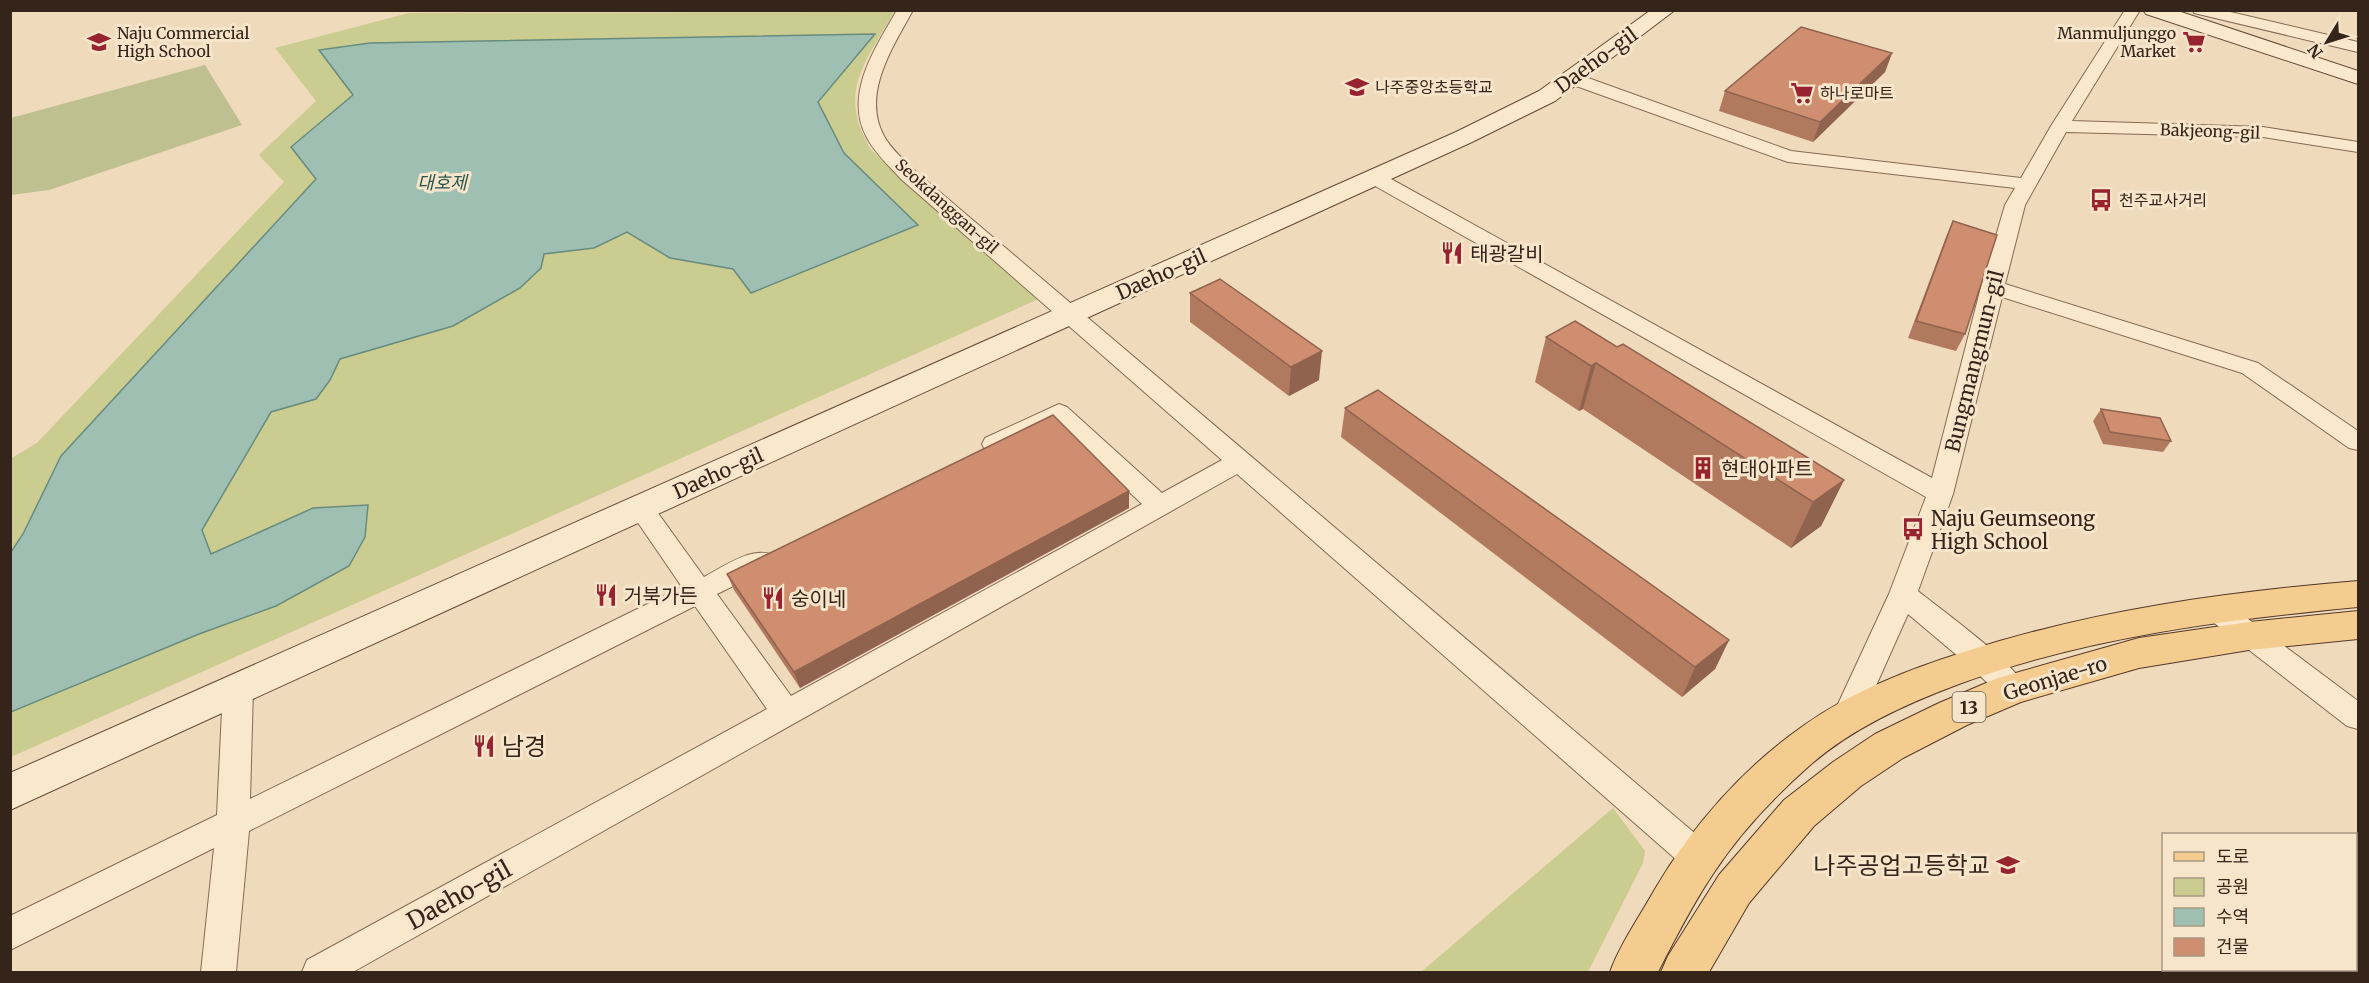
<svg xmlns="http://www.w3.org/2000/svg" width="2369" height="983" viewBox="0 0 2369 983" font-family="Merriweather,'Noto Sans KR',serif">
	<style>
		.green { fill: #cbcc8f }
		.cemetery { fill: #bfc08f }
		.water { fill: #9fbfb3; stroke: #678c7f; stroke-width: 1.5 }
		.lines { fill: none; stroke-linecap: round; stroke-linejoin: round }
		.street-casing { stroke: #866a54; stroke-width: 2 }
		.secondary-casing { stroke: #674b38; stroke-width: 2 }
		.primary-casing { stroke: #533929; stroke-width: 2 }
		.street { fill: #fae8cd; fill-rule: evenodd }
		.secondary { fill: #fae8cd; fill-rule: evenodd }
		.primary { fill: #f5cc8f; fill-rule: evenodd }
		.wall { fill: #b17a5f }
		.shaded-wall { fill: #90634e }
		.building { fill: #ce8e6f; stroke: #90634e; stroke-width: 1.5 }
		.labels { text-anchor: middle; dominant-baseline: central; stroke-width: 6; stroke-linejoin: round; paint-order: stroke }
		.far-poi-label { font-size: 16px; fill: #34241a; stroke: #f6e5ca; text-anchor: start }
		.far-street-label { font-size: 16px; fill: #34241a; stroke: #f6e5ca }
		.far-water-label { font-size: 18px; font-style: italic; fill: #28554e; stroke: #f6e5ca }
		.shield { fill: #f6e5ca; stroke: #6e5e4f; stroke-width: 1.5 }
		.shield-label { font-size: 18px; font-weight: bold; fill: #34241a }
		.street-label { font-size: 20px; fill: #34241a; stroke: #f6e5ca }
		.poi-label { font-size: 20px; fill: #34241a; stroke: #f6e5ca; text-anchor: start }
		.near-poi-label { font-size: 24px; fill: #34241a; stroke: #f6e5ca; text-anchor: start }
		.near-street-label { font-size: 24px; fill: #34241a; stroke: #f6e5ca }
	</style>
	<rect width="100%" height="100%" fill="#efdabb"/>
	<g class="green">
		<path d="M894 12C865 63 836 94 872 151L1043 297 11 757 10 459 37 443 284 182 259 155 316 101 275 48 409 13Z"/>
		<polygon points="1613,808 1645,851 1643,863 1588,972 1421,972"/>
	</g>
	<polygon class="cemetery" points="205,65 242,125 49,190 11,195 11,118"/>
	<polygon class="water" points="875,34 818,102 844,153 918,225 751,293 733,269 670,258 627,232 594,248 544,254 541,268 520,288 453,326 340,359 330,380 316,399 271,412 202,530 211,554 313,508 368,505 365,537 349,566 276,606 199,634 11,712 11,552 23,534 61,456 316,179 291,147 353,95 319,50 370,43"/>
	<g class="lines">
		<g class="street-casing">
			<g id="street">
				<path d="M897 10H913C893 47 861 94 884 136 891 149 904 160 915 171L1711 847 1716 858 1711 869 1699 873 1687 869 1237 474 353 972H302L307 960 767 709 695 606 249 831 236 972H201L214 848 10 950V916L217 815 223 689 228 681 238 677 248 681 253 689 250 799 682 587 632 514 628 508 632 502 641 499 650 502 704 577C723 567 749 548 770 554L773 561 770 568 717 594 791 696 1142 504 1056 423 994 452 985 450 982 444 985 438 1059 404 1067 407 1162 493 1222 460 901 179C889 166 874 152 866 136 844 93 876 47 897 10Z"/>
				<path d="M2125 10H2140L2072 121 2263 127 2358 142V152L2263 137 2066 132 2025 205 2005 284 2258 363 2358 431V450L2349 448 2242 373 2002 297 1953 494 1918 591C1945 613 2012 660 2027 689L2022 697 2012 701 2002 697 1972 668 1908 614 1858 726 1847 729 1836 726 1832 717 1889 594 1926 497 1368 182 1365 178 1368 174H1382L1932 478 1981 287 2005 205 2015 188 1788 162 1565 82 1562 78 1565 74H1577L1791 151 2021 178 2051 126Z"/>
				<polygon points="2193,10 2222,10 2358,42 2358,52 2194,13"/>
				<polygon points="2214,597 2224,601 2358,701 2358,729 2347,726 2204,615 2200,608 2204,601"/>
			</g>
		</g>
		<g class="secondary-casing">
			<g id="secondary">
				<polygon points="1651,10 1675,10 1555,101 1472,142 10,810 10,773 1456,132 1539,91"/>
				<polygon points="2143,10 2175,10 2358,71 2358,84 2146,14"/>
			</g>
		</g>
		<g class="primary-casing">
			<g id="primary">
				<path d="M2358 581V607C2223 620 2087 637 1959 684 1906 704 1852 728 1809 766 1773 798 1739 834 1713 874 1692 905 1675 939 1658 972H1610C1620 944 1640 916 1655 889 1692 826 1743 768 1803 726 1852 691 1910 669 1967 651 2095 610 2225 592 2358 581Z"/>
				<polygon points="2358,611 2358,639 2249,650 2139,668 2021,702 1967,725 1903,758 1861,786 1814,826 1749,903 1709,972 1661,972 1668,956 1719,875 1784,800 1833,762 1875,734 1939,703 1998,678 2139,638 2249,622"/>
			</g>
		</g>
		<use href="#street" class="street"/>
		<use href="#secondary" class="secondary"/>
		<use href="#primary" class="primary"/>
	</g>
	<g class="wall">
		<polygon points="1892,53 1885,72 1813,142 1719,111 1725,91"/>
		<polygon points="1953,221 1965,334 1956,351 1908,338 1946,237"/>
		<polygon points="1190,293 1319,380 1289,396 1190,322"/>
		<polygon points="1546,337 1617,347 1844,480 1821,526 1791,548 1583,409 1579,411 1535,382"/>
		<polygon points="1345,408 1729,640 1715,669 1682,697 1341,437"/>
		<polygon points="2101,409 2171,441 2163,452 2103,444 2093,421"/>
		<polygon points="1129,508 800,688 734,590 727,574"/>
	</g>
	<g class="shaded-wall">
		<polygon points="1892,53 1885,72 1813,142 1820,122"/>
		<polygon points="1322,351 1319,380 1289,396 1291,367"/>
		<polygon points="1596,363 1583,409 1579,411 1591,366"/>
		<polygon points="1844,480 1821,526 1791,548 1813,502"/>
		<polygon points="1129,491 1129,508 800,688 794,672"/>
		<polygon points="1729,640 1715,669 1682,697 1695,667"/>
	</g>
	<g class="building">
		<polygon points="1801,27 1892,53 1820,122 1725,91"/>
		<polygon points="1953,221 1997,235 1965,334 1916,321"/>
		<polygon points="1220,279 1322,351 1291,367 1190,293"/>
		<polygon points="1575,321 1617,347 1623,344 1844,480 1813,502 1596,363 1591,366 1546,337"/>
		<polygon points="1378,390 1729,640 1695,667 1345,408"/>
		<polygon points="2101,409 2160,418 2171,441 2110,432"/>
		<polygon points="1053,415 1129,491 794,672 727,574"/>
	</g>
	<defs>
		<g id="school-bare" transform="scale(1.8)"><path d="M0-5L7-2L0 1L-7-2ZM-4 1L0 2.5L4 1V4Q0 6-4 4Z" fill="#96232f" stroke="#f6e5ca" stroke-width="2.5" paint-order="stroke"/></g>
		<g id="supermarket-bare" transform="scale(1.8)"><path d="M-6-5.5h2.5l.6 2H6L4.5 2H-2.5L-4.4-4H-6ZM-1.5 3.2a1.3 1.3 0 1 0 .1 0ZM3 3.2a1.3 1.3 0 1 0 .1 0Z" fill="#96232f" stroke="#f6e5ca" stroke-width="2.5" paint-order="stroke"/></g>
		<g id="bus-bare" transform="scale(1.8)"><path d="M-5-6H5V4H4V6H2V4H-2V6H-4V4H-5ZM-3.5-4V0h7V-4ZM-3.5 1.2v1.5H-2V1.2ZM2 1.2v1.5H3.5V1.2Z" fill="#96232f" stroke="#f6e5ca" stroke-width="2.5" paint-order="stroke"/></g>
		<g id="restaurant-bare" transform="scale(1.8)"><path d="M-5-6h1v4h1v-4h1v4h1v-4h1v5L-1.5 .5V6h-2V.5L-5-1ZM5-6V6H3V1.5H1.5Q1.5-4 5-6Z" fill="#96232f" stroke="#f6e5ca" stroke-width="2.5" paint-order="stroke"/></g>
		<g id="building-bare" transform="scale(1.8)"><path d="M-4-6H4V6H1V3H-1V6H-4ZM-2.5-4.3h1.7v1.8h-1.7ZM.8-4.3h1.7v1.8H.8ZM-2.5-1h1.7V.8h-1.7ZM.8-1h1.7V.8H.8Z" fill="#96232f" stroke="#f6e5ca" stroke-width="2.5" paint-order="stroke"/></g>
	</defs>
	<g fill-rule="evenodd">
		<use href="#school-bare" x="99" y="42"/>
		<use href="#supermarket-bare" x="2194" y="42"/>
		<use href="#school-bare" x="1357" y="87"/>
		<use href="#supermarket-bare" x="1802" y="93"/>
		<use href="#bus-bare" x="2101" y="200"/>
		<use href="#restaurant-bare" x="1452" y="253"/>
		<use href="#building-bare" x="1703" y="468"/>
		<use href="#bus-bare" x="1913" y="529"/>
		<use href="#restaurant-bare" x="606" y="595"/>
		<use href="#restaurant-bare" x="773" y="598"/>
		<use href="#restaurant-bare" x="484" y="746"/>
		<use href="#school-bare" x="2008" y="865"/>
	</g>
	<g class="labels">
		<g class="far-poi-label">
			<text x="117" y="33">Naju Commercial<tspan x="117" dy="18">High School</tspan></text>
			<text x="2176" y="33" text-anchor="end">Manmuljunggo<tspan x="2176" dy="18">Market</tspan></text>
			<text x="1375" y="87">나주중앙초등학교</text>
			<text x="1820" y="93">하나로마트</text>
			<text x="2119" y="200">천주교사거리</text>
		</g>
		<g class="far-street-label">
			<text transform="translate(2210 131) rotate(2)">Bakjeong-gil</text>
			<text transform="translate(947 206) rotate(42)">Seokdanggan-gil</text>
		</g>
		<g class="far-water-label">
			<text x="442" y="182">대호제</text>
		</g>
		<rect class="shield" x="1952.5" y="692" width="33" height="30" rx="4.5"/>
		<g class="shield-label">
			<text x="1969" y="707">13</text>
		</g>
		<g class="street-label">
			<text transform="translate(1596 60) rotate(-36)">Daeho-gil</text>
			<text transform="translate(1161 274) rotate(-24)">Daeho-gil</text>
			<text transform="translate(1974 361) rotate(-76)">Bungmangmun-gil</text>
			<text transform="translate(718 473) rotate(-24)">Daeho-gil</text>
			<text transform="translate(2055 678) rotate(-17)">Geonjae-ro</text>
		</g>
		<g class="poi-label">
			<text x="1470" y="253">태광갈비</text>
			<text x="1721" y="468">현대아파트</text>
			<text x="1931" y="518">Naju Geumseong<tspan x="1931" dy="23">High School</tspan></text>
			<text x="624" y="595">거북가든</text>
			<text x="791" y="598">숭이네</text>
		</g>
		<g class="near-poi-label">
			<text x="502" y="746">남경</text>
			<text x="1990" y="865" text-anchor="end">나주공업고등학교</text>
		</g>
		<g class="near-street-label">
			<text transform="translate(459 895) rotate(-29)">Daeho-gil</text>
		</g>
	</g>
	<rect width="2369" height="983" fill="none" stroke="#34241a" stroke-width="24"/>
	<rect x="2162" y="833" width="195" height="138" fill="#f6e5ca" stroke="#a89884" stroke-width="1.5"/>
	<rect x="2174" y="852" width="30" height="9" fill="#f5cc8f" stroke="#a89884" stroke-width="1.5"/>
	<text x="2216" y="863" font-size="18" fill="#34241a">도로</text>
	<rect x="2174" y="878" width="30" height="18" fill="#cbcc8f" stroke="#a89884" stroke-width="1.5"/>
	<text x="2216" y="893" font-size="18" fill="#34241a">공원</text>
	<rect x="2174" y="908" width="30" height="18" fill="#9fbfb3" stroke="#a89884" stroke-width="1.5"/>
	<text x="2216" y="923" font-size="18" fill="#34241a">수역</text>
	<rect x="2174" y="938" width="30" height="18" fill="#ce8e6f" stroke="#a89884" stroke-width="1.5"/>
	<text x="2216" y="953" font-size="18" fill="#34241a">건물</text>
	<g transform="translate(2327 42) rotate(232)" stroke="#f6e5ca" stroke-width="4.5" paint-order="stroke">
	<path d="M0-4.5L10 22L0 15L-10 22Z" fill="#34241a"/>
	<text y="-9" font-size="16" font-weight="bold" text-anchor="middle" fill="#34241a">N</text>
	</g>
</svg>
